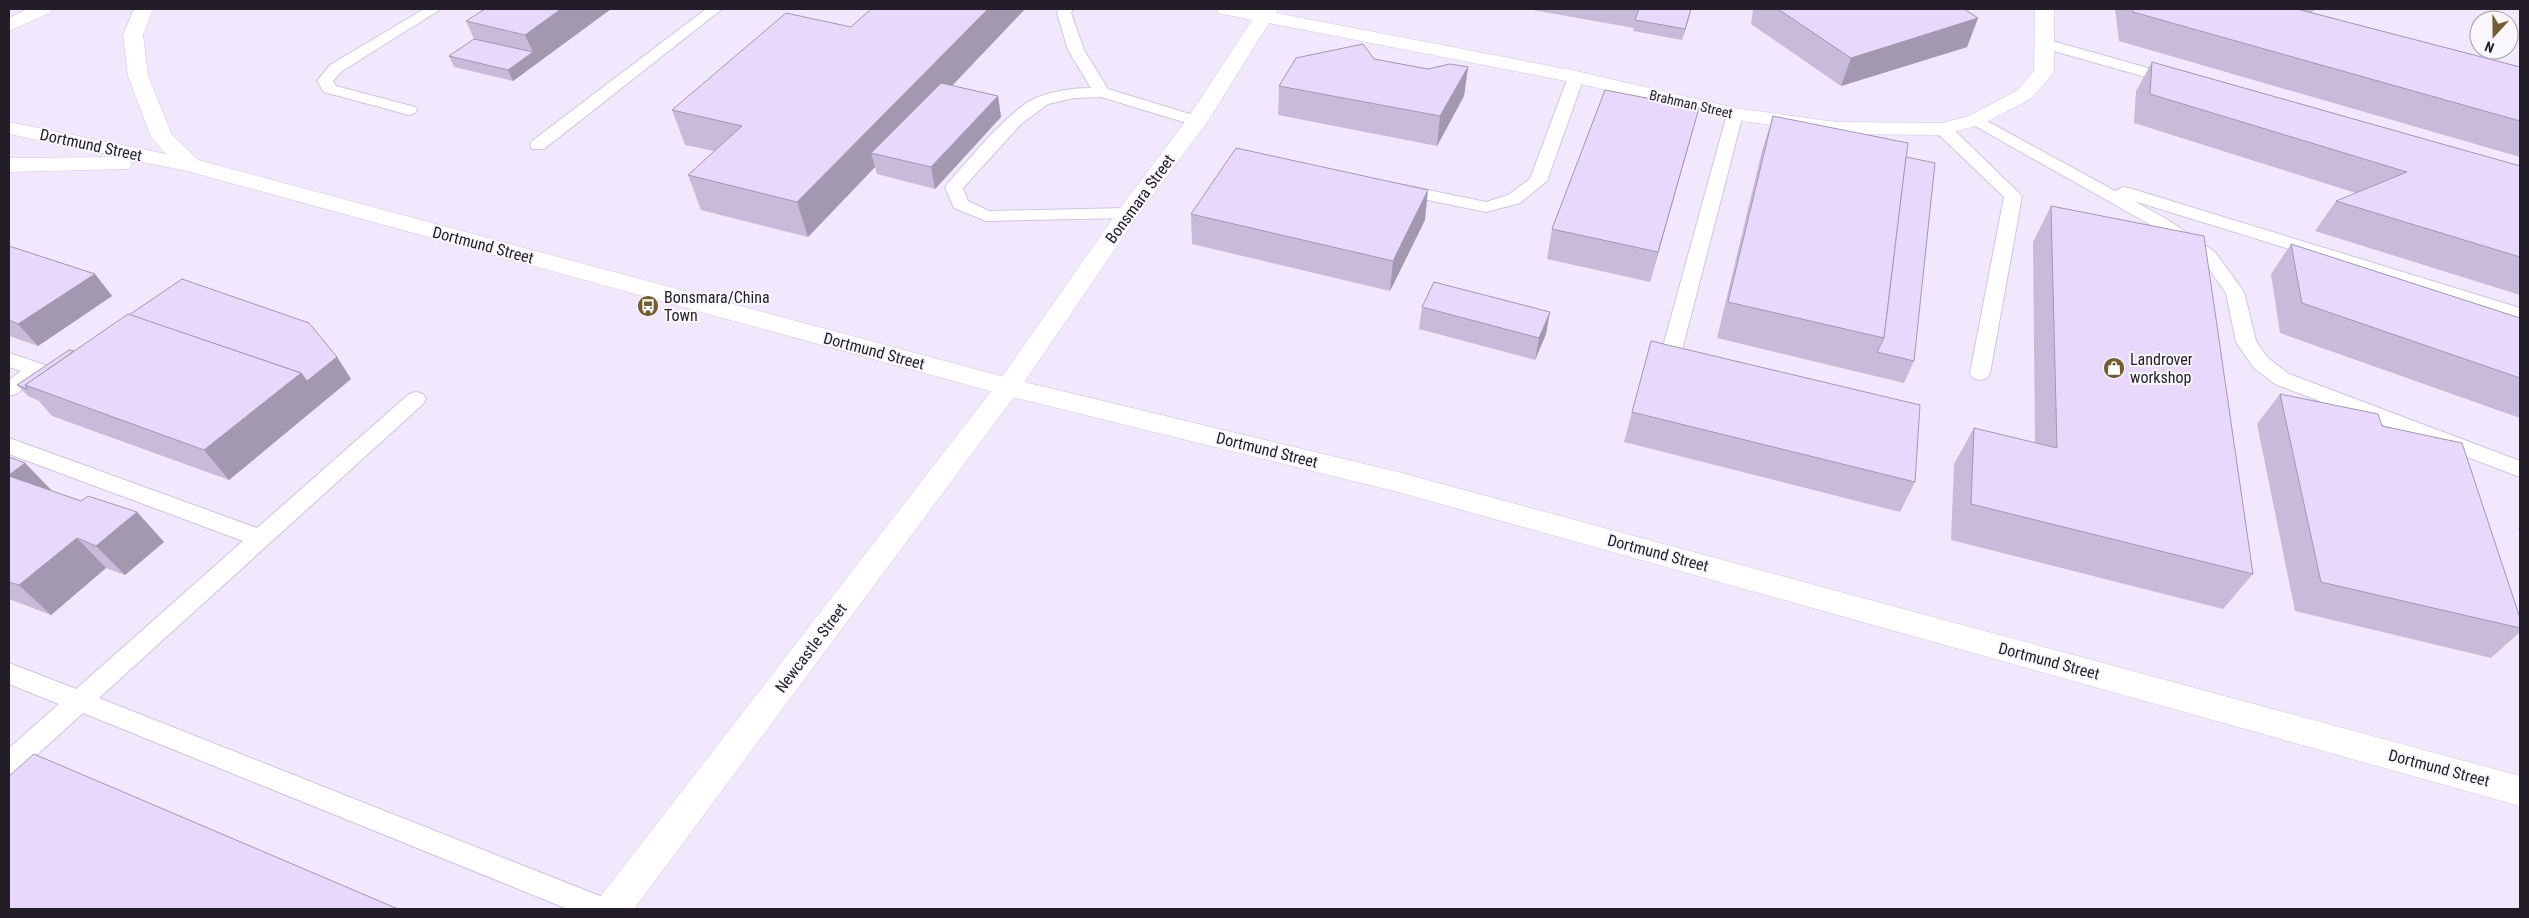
<svg xmlns="http://www.w3.org/2000/svg" width="2529" height="918" viewBox="0 0 2529 918" font-family="'Roboto Condensed',sans-serif">
	<style>
		.built { fill: #f1e8fd; fill-rule: evenodd }
		.lines { fill: none; stroke-linecap: round; stroke-linejoin: round }
		.lane-casing { stroke: #d1c5e0; stroke-width: 2 }
		.street-casing { stroke: #d1c5e0; stroke-width: 1 }
		.secondary-casing { stroke: #d1c5e0; stroke-width: 1 }
		.lane { fill: #fff; fill-rule: evenodd }
		.street { fill: #fff; fill-rule: evenodd }
		.secondary { fill: #fff; fill-rule: evenodd }
		.wall { fill: #c8bbd9 }
		.shaded-wall { fill: #a298b0 }
		.building { fill: #e8d9fc; stroke: #a298b0 }
		.labels { text-anchor: middle; dominant-baseline: central; stroke-width: 4; stroke-linejoin: round; paint-order: stroke }
		.far-street-label { font-size: 14px; fill: #221d27; stroke: #f9f7fc }
		.street-label { font-size: 16px; fill: #221d27; stroke: #f9f7fc }
		.poi-label { font-size: 16px; fill: #221d27; stroke: #f9f7fc; text-anchor: start }
	</style>
	<rect width="100%" height="100%" fill="#f9f7fc"/>
	<path class="built" d="M9 9H2520V909H9ZM2479 20H2509V50H2479Z"/>
	<g class="lines">
		<g class="lane-casing">
			<g id="lane">
				<polygon points="424,9 441,9 342,71 333,81 336,86 415,107 417,110 415,113 409,115 324,92 317,81 330,65"/>
				<polygon points="706,9 722,9 544,149 532,149 530,145 532,141"/>
				<path d="M1059 9H1073L1071 13 1084 50 1108 89 1203 118 1205 121 1197 126 1101 97 1074 98 1048 104 1021 124 963 188 968 201 989 211 1128 208 1134 209 1137 213 1134 217 1128 218 986 221 954 208 945 187 948 183C969 160 1010 108 1038 97 1054 91 1074 88 1091 88L1068 50 1057 13Z"/>
				<polygon points="2045,39 2180,77 2182,80 2174,85 2040,47 2037,44 2040,41"/>
				<polygon points="1576,72 1584,77 1547,181 1520,203 1486,212 1399,194 1393,193 1390,189 1393,185 1399,184 1486,202 1508,195 1530,179 1568,77"/>
				<polygon points="1735,109 1743,114 1682,350 1695,370 1692,375 1685,377 1678,375 1662,350 1727,114"/>
				<polygon points="1976,115 2115,191 2123,187 2129,188 2520,308 2520,320 2134,201 2168,220 2215,252 2244,292 2256,341 2268,358 2289,374 2520,461 2520,477 2275,384 2254,368 2236,342 2226,293 2203,260 2156,228 1970,123 1968,120 1970,117"/>
				<polygon points="1943,124 1949,125 2022,196 1990,373 1987,378 1980,380 1973,378 1970,373 2004,197 1937,133 1935,129 1937,125"/>
				<polygon points="9,353 45,365 48,370 45,375 16,394 9,396 9,380 21,371 9,367"/>
				<polygon points="416,392 423,394 426,399 423,404 99,698 610,900 614,909 568,909 83,713 18,772 9,775 9,748 59,704 9,684 9,663 76,689 243,541 9,454 9,438 257,528 409,394"/>
			</g>
		</g>
		<g class="street-casing">
			<polygon id="street" points="1216,9 1278,9 1276,13 1576,71 1735,108 1836,122 1942,123 1969,116 2018,90 2034,71 2035,9 2054,9 2054,72 2032,98 1983,124 1943,135 1836,134 1735,120 1576,83 1269,23 1208,121 1136,218 1017,393 634,909 595,909 600,897 999,381 1120,208 1188,118 1252,20 1218,13"/>
		</g>
		<g class="secondary-casing">
			<g id="secondary">
				<polygon points="27,9 52,9 49,13 9,31 9,18"/>
				<polygon points="134,9 153,9 143,35 148,76 172,135 198,160 1008,378 1398,472 2520,776 2520,806 1398,492 1008,396 187,171 122,158 129,159 132,164 129,169 9,172 9,158 121,157 9,134 9,122 166,154 151,137 128,76 123,35"/>
			</g>
		</g>
		<use href="#lane" class="lane"/>
		<use href="#street" class="street"/>
		<use href="#secondary" class="secondary"/>
	</g>
	<g class="wall">
		<polygon points="611,9 513,81 454,67 449,56 474,39 466,21"/>
		<polygon points="871,9 1025,9 952,86 998,96 1001,117 935,189 877,174 875,167 808,237 701,210 688,175 714,151 685,145 672,110 851,27"/>
		<polygon points="1527,9 1691,9 1682,40 1633,31 1634,28"/>
		<polygon points="1753,9 1964,9 1978,18 1967,47 1841,86 1751,24"/>
		<polygon points="2115,9 2314,9 2312,13 2520,67 2520,157 2119,41"/>
		<polygon points="1374,59 1428,69 1468,67 1464,96 1437,146 1278,115 1279,86"/>
		<polygon points="2152,62 2520,166 2520,295 2315,231 2336,201 2356,193 2134,123 2136,91"/>
		<polygon points="1773,116 1914,361 1904,383 1717,338 1762,151"/>
		<polygon points="1691,137 1650,282 1547,259 1552,229"/>
		<polygon points="2051,206 2253,574 2223,609 1951,540 1954,464 1974,428 2035,443 2033,242"/>
		<polygon points="1191,214 1425,220 1390,291 1192,244"/>
		<polygon points="2291,244 2520,318 2520,418 2280,333 2271,274"/>
		<polygon points="9,246 95,274 112,296 38,346 9,336"/>
		<polygon points="1422,307 1546,334 1535,360 1419,329"/>
		<polygon points="1651,341 1915,482 1900,512 1624,442"/>
		<polygon points="74,351 337,357 351,379 229,480 52,416 39,401 28,396 17,385"/>
		<polygon points="2280,394 2382,426 2520,618 2520,632 2491,658 2295,611 2257,424"/>
		<polygon points="9,457 25,463 52,491 81,501 137,512 164,542 125,575 106,568 51,615 9,599"/>
		<polygon points="2520,526 2520,534 2518,528"/>
	</g>
	<g class="shaded-wall">
		<polygon points="561,9 611,9 513,81 508,70 533,52 525,35"/>
		<polygon points="988,9 1025,9 885,156 871,153 875,167 808,237 797,202"/>
		<polygon points="1691,9 1689,18 1682,40 1685,29"/>
		<polygon points="1978,18 1967,47 1841,86 1851,58"/>
		<polygon points="1468,67 1464,96 1437,146 1440,116"/>
		<polygon points="998,96 1001,117 935,189 931,167"/>
		<polygon points="1699,108 1691,137 1650,282 1658,252"/>
		<polygon points="1428,190 1425,220 1390,291 1393,261"/>
		<polygon points="95,274 112,296 38,346 18,324"/>
		<polygon points="1550,312 1546,334 1535,360 1539,338"/>
		<polygon points="337,357 351,379 229,480 204,450 301,373"/>
		<polygon points="25,463 54,493 9,477 9,475"/>
		<polygon points="137,512 164,542 125,575 96,546"/>
		<polygon points="77,538 106,568 51,615 19,585"/>
	</g>
	<g class="building">
		<polygon points="485,9 561,9 525,35 466,21"/>
		<polygon points="871,9 988,9 797,202 688,175 742,126 672,110 786,13 851,27"/>
		<polygon points="1639,9 1691,9 1685,29 1635,20"/>
		<polygon points="1778,9 1964,9 1978,18 1851,58"/>
		<polygon points="2133,9 2297,9 2520,67 2520,121 2133,12"/>
		<polygon points="474,39 533,52 508,70 449,56"/>
		<polygon points="1363,44 1374,59 1428,69 1450,64 1468,67 1440,116 1279,86 1296,58"/>
		<polygon points="2152,62 2520,166 2520,257 2336,201 2407,172 2150,94"/>
		<polygon points="941,83 998,96 931,167 871,153"/>
		<polygon points="1605,90 1699,108 1658,252 1552,229"/>
		<polygon points="1773,116 1908,143 1884,338 1728,302"/>
		<polygon points="1236,148 1428,190 1393,261 1191,214"/>
		<polygon points="1906,157 1935,163 1914,361 1877,352 1884,338"/>
		<polygon points="2051,206 2204,236 2253,574 1971,504 1974,428 2057,448"/>
		<polygon points="2291,244 2520,318 2520,378 2302,303"/>
		<polygon points="9,246 95,274 18,324 9,320"/>
		<polygon points="182,279 309,323 337,357 307,381 301,373 129,315"/>
		<polygon points="1434,282 1550,312 1539,338 1422,307"/>
		<polygon points="128,314 301,373 204,450 25,385"/>
		<polygon points="1651,341 1920,405 1915,482 1632,412"/>
		<polygon points="69,350 74,351 25,385 28,389 17,385"/>
		<polygon points="2280,394 2378,414 2382,426 2462,443 2520,618 2520,628 2321,582"/>
		<polygon points="9,457 25,463 9,475"/>
		<polygon points="9,476 81,501 88,496 137,512 96,546 77,538 19,585 9,582"/>
		<polygon points="34,754 398,909 9,909 9,776"/>
	</g>
	<defs>
		<g id="bus-disc" transform="scale(1.125)"><circle r="9.5" fill="#755b2d" stroke="#f9f7fc"/><path d="M-5-6H5V4H4V6H2V4H-2V6H-4V4H-5ZM-3.5-4V0h7V-4ZM-3.5 1.2v1.5H-2V1.2ZM2 1.2v1.5H3.5V1.2Z" fill="#fff"/></g>
		<g id="shop-disc" transform="scale(1.125)"><circle r="9.5" fill="#755b2d" stroke="#f9f7fc"/><path d="M-5-2.5h2.3a2.7 3.5 0 0 1 5.4 0H5L5.5 6h-11ZM-1.5-2.5h3a1.5 2.3 0 0 0-3 0Z" fill="#fff"/></g>
	</defs>
	<g fill-rule="evenodd">
		<use href="#bus-disc" x="648" y="306"/>
		<use href="#shop-disc" x="2114" y="368"/>
	</g>
	<g class="labels">
		<g class="far-street-label">
			<text transform="translate(1691 104) rotate(13)">Brahman Street</text>
		</g>
		<g class="street-label">
			<text transform="translate(91 145) rotate(12)">Dortmund Street</text>
			<text transform="translate(1140 199) rotate(-54)">Bonsmara Street</text>
			<text transform="translate(483 245) rotate(15)">Dortmund Street</text>
			<text transform="translate(874 351) rotate(15)">Dortmund Street</text>
			<text transform="translate(1267 450) rotate(14)">Dortmund Street</text>
			<text transform="translate(1658 553) rotate(15)">Dortmund Street</text>
			<text transform="translate(811 648) rotate(-53)">Newcastle Street</text>
			<text transform="translate(2049 661) rotate(15)">Dortmund Street</text>
			<text transform="translate(2439 768) rotate(15)">Dortmund Street</text>
		</g>
		<g class="poi-label">
			<text x="664" y="297">Bonsmara/China<tspan x="664" dy="18">Town</tspan></text>
			<text x="2130" y="359">Landrover<tspan x="2130" dy="18">workshop</tspan></text>
		</g>
	</g>
	<rect width="2529" height="918" fill="none" stroke="#221d27" stroke-width="20"/>
	<g transform="translate(2494 35) rotate(201)"><circle r="24" fill="#f9f7fc" stroke="#a3a0a7"/>
	<path d="M0-4L9 19L0 12L-9 19Z" fill="#755b2d"/>
	<text y="-8" font-size="14" font-weight="bold" text-anchor="middle" fill="#221d27">N</text>
	</g>
</svg>
